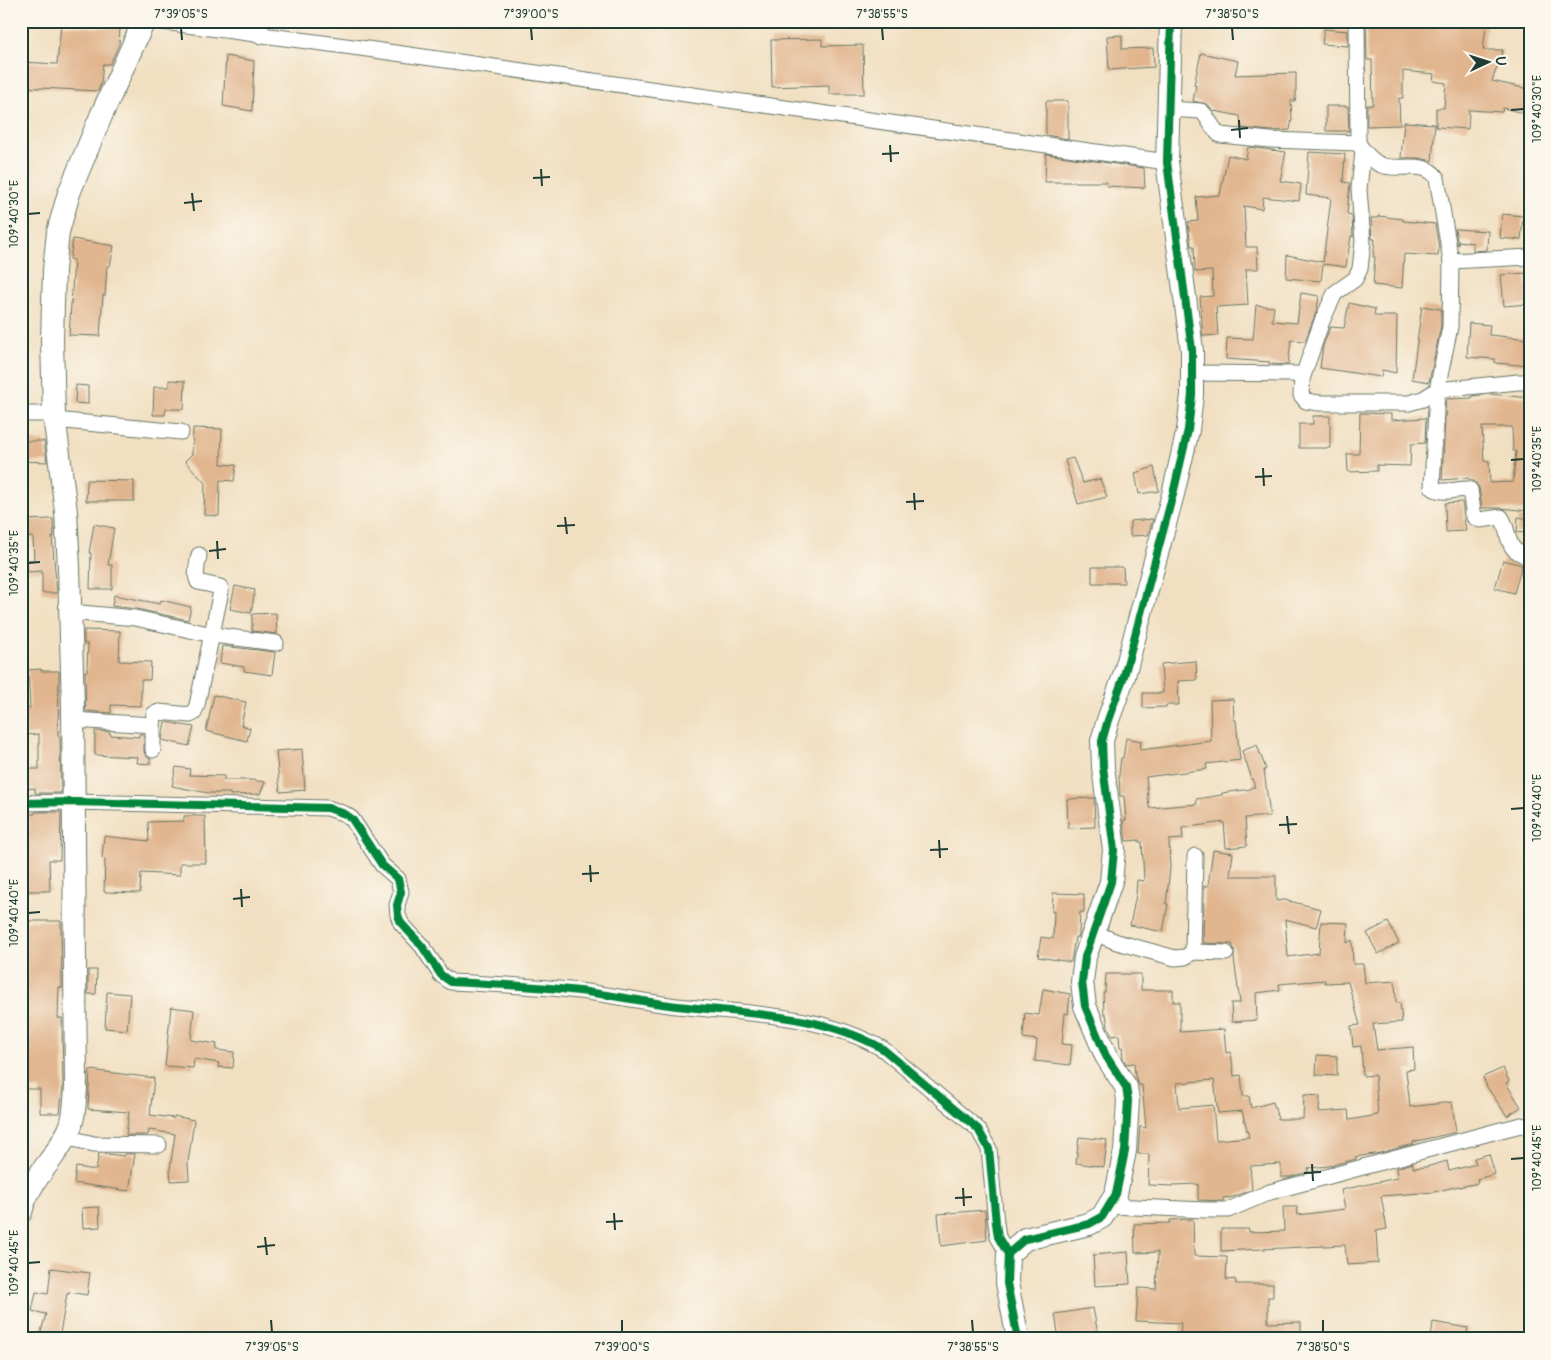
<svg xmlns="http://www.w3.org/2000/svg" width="1551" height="1360" viewBox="0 0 1551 1360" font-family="Pangolin,sans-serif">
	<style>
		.building { fill: #e1b68f; fill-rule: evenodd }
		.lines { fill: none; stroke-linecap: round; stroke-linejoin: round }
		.street-casing { stroke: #687665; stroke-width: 17 }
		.secondary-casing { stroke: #687665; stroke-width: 24 }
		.street { stroke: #fff; stroke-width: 15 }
		.secondary { stroke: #fff; stroke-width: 22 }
		.cycleway-casing { stroke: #fbf7ec; stroke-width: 11 }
		.cycleway { stroke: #00873e; stroke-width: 8 }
		.ticks { fill: none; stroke: #1f3d34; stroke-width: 2 }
		.neatline { fill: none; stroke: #1f3d34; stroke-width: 2 }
		.ticks-label { font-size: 12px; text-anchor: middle; fill: #1f3d34 }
	</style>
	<rect width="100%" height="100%" fill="#fbf7ec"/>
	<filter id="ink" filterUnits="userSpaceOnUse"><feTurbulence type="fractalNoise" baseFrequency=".02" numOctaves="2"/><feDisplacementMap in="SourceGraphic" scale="10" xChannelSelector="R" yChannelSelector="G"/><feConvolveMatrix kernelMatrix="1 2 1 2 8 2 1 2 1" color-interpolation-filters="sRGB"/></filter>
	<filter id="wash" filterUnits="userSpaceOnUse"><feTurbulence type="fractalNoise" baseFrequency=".0096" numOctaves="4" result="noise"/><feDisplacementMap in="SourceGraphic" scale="20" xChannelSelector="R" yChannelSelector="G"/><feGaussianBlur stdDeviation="1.12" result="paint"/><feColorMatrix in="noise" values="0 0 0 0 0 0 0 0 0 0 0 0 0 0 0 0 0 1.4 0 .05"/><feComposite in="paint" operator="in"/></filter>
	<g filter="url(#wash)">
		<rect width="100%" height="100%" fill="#f1dfc1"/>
		<g id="blocks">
			<g class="building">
				<polygon points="1366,21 1458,21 1486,25 1483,50 1503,50 1492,81 1528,89 1523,113 1503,108 1502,112 1469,110 1468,129 1436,127 1436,108 1444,108 1446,83 1433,81 1434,74 1403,71 1403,98 1399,98 1400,125 1367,126 1367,105 1373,105 1372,60 1367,60"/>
				<polygon points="61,25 97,28 120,28 119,44 110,64 103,64 101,83 98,91 21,87 21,62 57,64"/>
				<polygon points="1324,29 1348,31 1348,46 1322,44"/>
				<polygon points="1122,35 1122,49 1153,48 1154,67 1109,70 1107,36"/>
				<polygon points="822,39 822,46 863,45 864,94 829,94 829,85 772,87 771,40"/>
				<polygon points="1201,53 1238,61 1235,75 1296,73 1296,96 1295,101 1291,101 1292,119 1290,130 1271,131 1241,128 1240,116 1214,111 1207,104 1193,101 1196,85 1194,85"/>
				<polygon points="226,56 254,61 252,111 223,106"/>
				<polygon points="1046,101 1068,101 1068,139 1046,135"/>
				<polygon points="1326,106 1348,106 1349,131 1326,131"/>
				<polygon points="1404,122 1435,124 1432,161 1419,158 1401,158"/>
				<polygon points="1248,147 1286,152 1280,181 1301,184 1299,201 1263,197 1262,209 1244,206 1246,247 1257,247 1258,269 1246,269 1248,305 1216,307 1218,335 1203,336 1200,297 1213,296 1212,271 1195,272 1194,246 1191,246 1188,222 1198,221 1196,197 1220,195 1228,155 1246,159"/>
				<polygon points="1309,152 1345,154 1343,182 1350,183 1347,214 1352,215 1353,237 1351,236 1346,267 1323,264 1321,281 1286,278 1287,255 1323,262 1331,198 1306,195"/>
				<polygon points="1046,154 1144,168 1145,188 1107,186 1107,182 1045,182"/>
				<polygon points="1502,214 1523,216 1521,240 1500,238"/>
				<polygon points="1378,216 1403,219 1403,221 1435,224 1439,248 1438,256 1404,254 1402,288 1373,285 1375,257 1373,257 1375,239 1372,239 1371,218 1378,218"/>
				<polygon points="1455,229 1488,231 1487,250 1473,251 1473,243 1458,241 1458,245"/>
				<polygon points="73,239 114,246 110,266 107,266 105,296 103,295 100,336 69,335 74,260 70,259"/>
				<polygon points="1526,273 1528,304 1504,306 1501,275"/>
				<polygon points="1301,293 1319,296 1317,310 1305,341 1291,340 1288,365 1269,364 1270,362 1226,359 1227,338 1253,339 1256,305 1274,307 1272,321 1297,323"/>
				<polygon points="1349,303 1375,309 1374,316 1397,316 1396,373 1382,370 1381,377 1320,368 1323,346 1330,327 1344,328"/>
				<polygon points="1422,306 1441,309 1441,326 1429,382 1412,379"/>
				<polygon points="1469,323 1490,325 1489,335 1530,339 1530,363 1518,365 1495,363 1495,359 1467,357"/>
				<polygon points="169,380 185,381 184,409 166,409 165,415 153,415 154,387 169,387"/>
				<polygon points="76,385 88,386 88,404 75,403"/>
				<path d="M1491 394 1530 398V511L1499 508H1482L1479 488 1475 482 1467 478 1442 480 1446 399 1472 398V396ZM1482 427H1512L1513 451H1516L1513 482 1490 483 1489 461H1484Z"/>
				<polygon points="1360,413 1391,414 1391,420 1426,418 1425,443 1411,444 1410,466 1377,465 1377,471 1348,472 1347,454 1359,454"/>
				<polygon points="1313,416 1330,416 1330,448 1299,448 1299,424 1313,424"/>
				<polygon points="193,428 222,429 221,464 236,465 234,481 220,480 219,516 204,515 205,483 185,461 192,454"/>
				<polygon points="22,441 44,441 47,462 22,461"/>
				<polygon points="1073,458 1083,483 1100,479 1107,497 1078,504 1065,460"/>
				<polygon points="1154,467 1159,491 1139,494 1135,473"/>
				<polygon points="87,480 134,481 134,501 86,501"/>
				<polygon points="1462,502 1466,531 1446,532 1445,503"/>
				<polygon points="1518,517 1530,519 1530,534 1517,532"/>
				<polygon points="53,519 54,537 52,537 57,593 42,593 42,571 28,572 27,560 34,560 33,537 21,538 21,520"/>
				<polygon points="1153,519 1148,535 1130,536 1130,521"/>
				<polygon points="94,524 114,528 108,565 112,565 112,589 90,589 91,553 89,553"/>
				<polygon points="1503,560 1522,565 1514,593 1495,588"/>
				<polygon points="1092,567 1123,567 1124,583 1092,583"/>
				<polygon points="235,586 255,590 251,613 230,609"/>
				<polygon points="114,595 160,604 161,600 191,607 188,620 137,609 112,606"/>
				<polygon points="276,613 277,634 252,631 252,614"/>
				<polygon points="84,630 120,631 119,661 151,662 150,680 141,680 141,706 111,705 111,713 86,711 85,671 87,671 88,644 84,644"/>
				<polygon points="222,646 275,652 272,675 244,671 244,667 220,663"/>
				<polygon points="1196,661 1197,680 1178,681 1179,705 1166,705 1166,707 1143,708 1143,693 1163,693 1161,664"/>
				<polygon points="41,669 41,671 59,671 58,736 60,736 61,793 35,793 35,788 21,789 21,769 39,769 39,734 24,735 23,708 30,708 28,670"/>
				<polygon points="214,695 246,702 241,725 250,728 247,741 206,731"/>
				<polygon points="1233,699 1234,720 1236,720 1240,760 1206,764 1207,769 1146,777 1149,808 1197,804 1196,799 1222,795 1222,793 1251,789 1251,787 1255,787 1242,751 1257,745 1266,769 1264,770 1270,816 1245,818 1247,846 1226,848 1224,822 1182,828 1183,839 1169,840 1170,869 1166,904 1168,904 1163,932 1130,925 1136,895 1137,880 1144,881 1142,842 1139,842 1139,840 1126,841 1123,820 1126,820 1124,796 1120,796 1119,774 1121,758 1123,758 1126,738 1141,741 1140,750 1211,741 1210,700"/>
				<polygon points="165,722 194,727 189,746 162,740"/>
				<polygon points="95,731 110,732 110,735 139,737 139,734 144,734 144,750 145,755 150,759 150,764 137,763 138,757 95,755"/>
				<polygon points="302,749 305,790 280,792 276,751"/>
				<polygon points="176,767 190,769 189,775 224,776 224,780 252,780 265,782 260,794 230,795 230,793 208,793 172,786"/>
				<polygon points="1094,798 1095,827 1068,828 1067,799"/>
				<polygon points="35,812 61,812 60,860 49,860 50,891 21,891 21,869 24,869 25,832 29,832 29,814 35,814"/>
				<polygon points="184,816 205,816 206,863 180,863 180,875 141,873 140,893 104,892 105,859 102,858 104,836 149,841 148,822 184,821"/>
				<path d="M1213 850 1233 853 1230 876H1276V901L1285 900 1321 909 1316 927 1285 919 1288 957 1319 953 1321 922 1348 923 1347 943 1352 940 1353 964H1363L1365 983 1395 981 1396 1003H1400L1402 1022 1373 1024 1377 1050 1413 1047 1414 1069 1406 1070 1410 1107 1452 1102 1456 1132 1413 1142V1144L1380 1153 1355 1157 1356 1159 1329 1166 1308 1168V1172L1290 1177H1281V1164L1250 1166 1252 1190 1233 1197 1223 1198V1201L1198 1200V1184L1173 1185V1186L1148 1185 1149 1154H1138L1140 1127 1146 1128 1142 1085H1139L1135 1076 1134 1063 1126 1064 1123 1058 1122 1047 1120 1048 1119 1035 1112 1036 1108 1027 1106 1014H1104L1103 993 1105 992 1106 974H1141V990H1173V1002H1180V1032L1224 1029 1226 1053 1231 1052 1234 1076 1241 1075 1243 1096H1249L1251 1108 1273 1102 1278 1119H1303L1304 1095 1320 1096 1319 1112 1348 1110 1349 1120 1378 1115 1375 1075 1363 1076 1361 1046 1353 1047 1351 1026 1360 1025 1348 982 1325 983V980L1279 984 1280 990 1256 993 1257 1020 1232 1022 1231 1003H1240L1234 958V949L1232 944 1203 943 1204 888V886H1208ZM1214 1080 1218 1113 1242 1111 1249 1137 1216 1140 1213 1105 1179 1108 1177 1083Z"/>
				<polygon points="1053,893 1084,894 1084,912 1080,912 1079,934 1078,937 1075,937 1071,962 1038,957 1041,937 1053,939 1054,912 1052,912"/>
				<polygon points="25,921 61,921 62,988 59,987 58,1018 62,1018 63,1087 60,1113 40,1113 40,1089 21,1089 21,974 25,974"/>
				<polygon points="1388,922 1399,943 1378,954 1367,933"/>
				<polygon points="88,970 97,970 96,994 88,994"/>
				<polygon points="1043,989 1070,994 1068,1014 1065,1013 1062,1044 1072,1045 1070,1065 1035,1061 1037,1040 1023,1038 1025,1013 1039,1015"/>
				<polygon points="107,992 130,994 127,1030 105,1028"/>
				<polygon points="171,1007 194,1010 191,1040 217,1044 216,1050 234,1052 233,1068 218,1067 219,1063 194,1059 193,1068 165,1066"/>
				<polygon points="1317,1055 1337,1056 1337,1076 1316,1075"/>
				<polygon points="1503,1068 1509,1081 1506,1083 1521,1107 1507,1116 1487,1087 1483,1077"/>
				<polygon points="90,1070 154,1078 150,1115 174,1118 174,1116 194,1120 188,1163 189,1180 171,1181 170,1169 175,1134 149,1130 148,1135 126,1135 129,1112 88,1109"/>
				<polygon points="1079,1137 1107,1140 1104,1167 1076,1163"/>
				<polygon points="99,1153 124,1156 125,1154 135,1154 129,1191 74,1183 76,1167 96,1170"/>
				<polygon points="1489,1154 1495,1174 1477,1179 1478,1183 1459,1187 1459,1186 1434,1192 1381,1196 1387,1229 1376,1231 1378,1263 1347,1265 1345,1245 1221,1251 1221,1229 1249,1229 1249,1232 1284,1231 1283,1207 1297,1207 1298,1215 1345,1209 1341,1190 1397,1178 1396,1168 1413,1163 1413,1168 1426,1167 1447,1161 1449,1171 1476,1164 1474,1158"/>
				<polygon points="99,1207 100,1227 83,1228 82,1208"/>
				<polygon points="985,1210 987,1240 941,1246 938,1214"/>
				<polygon points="1193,1219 1194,1256 1227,1257 1226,1280 1235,1279 1236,1284 1273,1284 1273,1297 1268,1297 1268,1323 1301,1322 1301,1339 1180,1339 1181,1323 1136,1321 1138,1288 1156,1289 1158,1252 1135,1253 1134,1224 1170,1223 1170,1220"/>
				<polygon points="1128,1252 1130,1284 1095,1286 1093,1255"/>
				<polygon points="51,1268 90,1273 87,1295 69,1292 69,1294 67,1294 59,1339 39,1339 46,1314 32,1311 36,1292 48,1294"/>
				<polygon points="1093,1308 1099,1339 1059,1339 1055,1314"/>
				<polygon points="1433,1322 1468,1328 1466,1339 1431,1339"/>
			</g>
		</g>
	</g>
	<g filter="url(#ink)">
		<use href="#blocks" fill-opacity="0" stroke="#687665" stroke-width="1"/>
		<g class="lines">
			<g class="street-casing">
				<g id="street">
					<polyline points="156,21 353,47 1167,162"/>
					<path d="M1357 21 1358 143C1362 150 1373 162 1381 165 1398 172 1425 159 1437 178L1451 261 1450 327 1437 390 1432 487C1440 495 1457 489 1468 489L1470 490 1474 517 1480 520 1501 517C1508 526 1506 539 1513 548 1517 553 1525 554 1530 559"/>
					<polyline points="259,36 262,21"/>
					<path d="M1168 109 1201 111C1209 117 1211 128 1220 135L1270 140 1358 143"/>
					<polyline points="1451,261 1530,257"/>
					<polyline points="1192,373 1295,374 1302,379 1301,395 1306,401 1319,403 1409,403 1423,399 1437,390 1518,382 1530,382"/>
					<polyline points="1302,379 1322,321 1335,293 1355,279 1360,269 1363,242 1359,189 1363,151"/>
					<polyline points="21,414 54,414"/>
					<polyline points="55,420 181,432"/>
					<polyline points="70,612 135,618 213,635 276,643"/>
					<polyline points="73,720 153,725"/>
					<path d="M153 750V725L154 714 159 712 190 715 194 713 197 705 221 591 220 587 198 582C194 574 198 563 199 555"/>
					<path d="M21 803 73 802 328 808 345 814 352 819 382 865 398 879 401 892 397 905 398 915 401 923 422 946 441 975 451 982C493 984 537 986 579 991 612 995 644 1002 677 1006 747 1014 820 1013 883 1049L978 1129 989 1149 996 1223 998 1237 1008 1254"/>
					<polyline points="1094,933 1117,942 1175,958 1185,957 1193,952 1226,953"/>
					<polyline points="1193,952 1195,856"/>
					<polyline points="65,1137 94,1144 159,1145"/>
					<polyline points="1110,1206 1206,1210 1228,1210 1270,1192 1497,1131 1521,1125 1530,1127"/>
				</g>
			</g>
			<g class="secondary-casing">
				<g id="secondary">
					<path d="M21 1212C29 1178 59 1157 71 1125 75 1113 75 1099 76 1087L73 707 69 568 66 512 54 414 52 340 54 270 58 232 69 193 101 116 144 21"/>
					<polyline points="1018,1339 1007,1283 1008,1254 1025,1239 1089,1224 1102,1217 1116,1194 1125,1151 1128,1100 1126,1087 1106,1056 1085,1006 1082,982 1085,957 1111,882 1114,850 1103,767 1102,741 1108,720 1124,676 1173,494 1188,430 1192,395 1192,350 1167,162 1171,21"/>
				</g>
			</g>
			<use href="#street" class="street"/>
			<use href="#secondary" class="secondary"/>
			<g class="cycleway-casing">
				<g id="cycleway">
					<path d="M21 803 73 802 328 808 345 814 352 819 382 865 398 879 401 892 397 905 398 915 401 923 422 946 441 975 451 982C493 984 537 986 579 991 612 995 644 1002 677 1006 747 1014 820 1013 883 1049L978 1129 989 1149 996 1223 998 1237 1008 1254"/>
					<polyline points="1018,1339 1007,1283 1008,1254 1025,1239 1089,1224 1102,1217 1116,1194 1125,1151 1128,1100 1126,1087 1106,1056 1085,1006 1082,982 1085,957 1111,882 1114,850 1103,767 1102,741 1108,720 1124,676 1173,494 1188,430 1192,395 1192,350 1167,162 1171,21"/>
				</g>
			</g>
			<use href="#cycleway" class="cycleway"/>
		</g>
	</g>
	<path class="ticks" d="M181 28 182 40M531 28 532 40M882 28 883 40M1232 28 1233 40M1511 110 1524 109M1239 120 1240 138M1231 130 1248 128M890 145 891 162M882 154 899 153M541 169 542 186M533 178 550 177M192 193 194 211M184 203 202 201M28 214 40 213M1511 460 1524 459M1263 468 1264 486M1255 477 1272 476M914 493 915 510M906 502 924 501M565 517 567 534M557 526 575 525M217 541 218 559M209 551 226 549M28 563 40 562M1511 809 1524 808M1287 816 1289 834M1279 825 1297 824M939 840 940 858M930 850 948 849M590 865 591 882M582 874 599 873M241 889 242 907M233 899 250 897M28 913 40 912M1511 1159 1524 1158M1312 1164 1313 1181M1304 1173 1321 1172M963 1188 964 1206M955 1198 972 1197M614 1213 615 1230M606 1222 623 1221M265 1237 267 1255M257 1247 275 1245M28 1263 40 1262M271 1320 272 1332M622 1320V1332M972 1320 973 1332M1323 1320V1332"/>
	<rect width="1551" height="1360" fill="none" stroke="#fbf7ec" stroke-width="55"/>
	<g transform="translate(1488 62) rotate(86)" stroke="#fbf7ec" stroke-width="4" paint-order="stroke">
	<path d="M0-4L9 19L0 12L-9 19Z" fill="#1f3d34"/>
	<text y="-8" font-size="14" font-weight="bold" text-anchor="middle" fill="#1f3d34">U</text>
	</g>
	<rect x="28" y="28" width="1496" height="1304" class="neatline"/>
	<g class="ticks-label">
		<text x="181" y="18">7°39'05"S</text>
		<text x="531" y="18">7°39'00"S</text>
		<text x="882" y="18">7°38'55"S</text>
		<text x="1232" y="18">7°38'50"S</text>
		<text transform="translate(1537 109) rotate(-90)" y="4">109°40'30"E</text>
		<text transform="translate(14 214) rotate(-90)" y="4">109°40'30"E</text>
		<text transform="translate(1537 459) rotate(-90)" y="4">109°40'35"E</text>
		<text transform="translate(14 563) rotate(-90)" y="4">109°40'35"E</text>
		<text transform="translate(1537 808) rotate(-90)" y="4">109°40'40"E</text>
		<text transform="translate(14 913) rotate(-90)" y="4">109°40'40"E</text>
		<text transform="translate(1537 1158) rotate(-90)" y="4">109°40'45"E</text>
		<text transform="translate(14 1263) rotate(-90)" y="4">109°40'45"E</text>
		<text x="272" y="1351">7°39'05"S</text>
		<text x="622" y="1351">7°39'00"S</text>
		<text x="973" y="1351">7°38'55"S</text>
		<text x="1323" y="1351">7°38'50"S</text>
	</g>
</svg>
